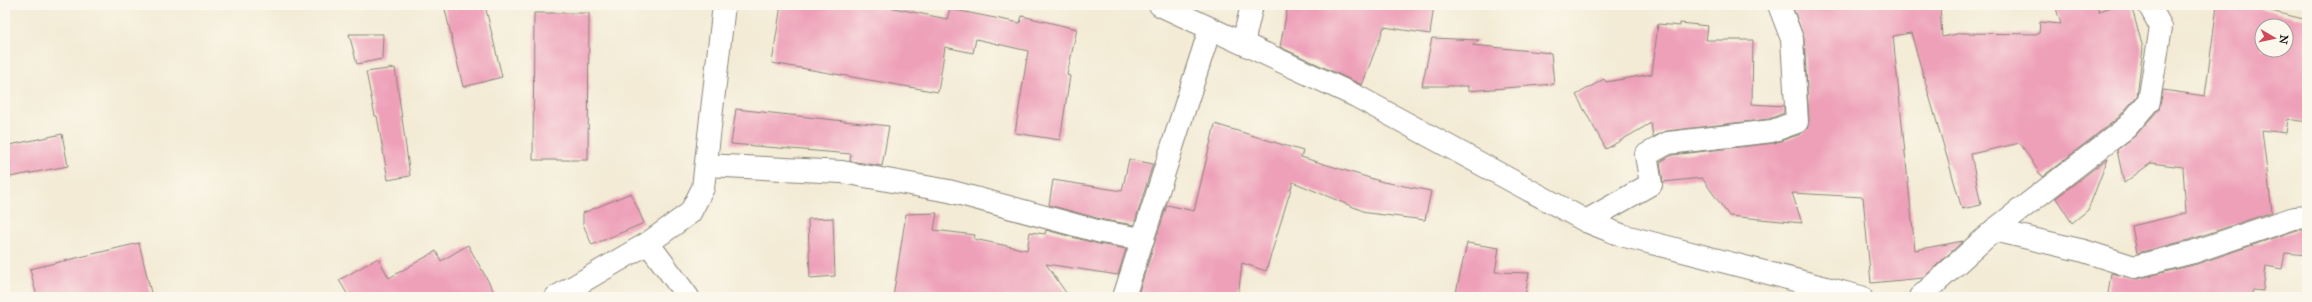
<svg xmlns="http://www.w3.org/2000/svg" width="2312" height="302" viewBox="0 0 2312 302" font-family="'IM FELL Great Primer',serif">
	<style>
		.building { fill: #eea0b9; fill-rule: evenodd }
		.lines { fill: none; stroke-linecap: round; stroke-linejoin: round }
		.minor-casing { stroke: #888478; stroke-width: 24 }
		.minor { stroke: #fff; stroke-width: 22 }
	</style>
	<rect width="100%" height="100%" fill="#fbf7ec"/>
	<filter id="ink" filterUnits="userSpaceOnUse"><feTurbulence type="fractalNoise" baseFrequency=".025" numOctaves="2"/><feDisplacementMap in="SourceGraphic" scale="8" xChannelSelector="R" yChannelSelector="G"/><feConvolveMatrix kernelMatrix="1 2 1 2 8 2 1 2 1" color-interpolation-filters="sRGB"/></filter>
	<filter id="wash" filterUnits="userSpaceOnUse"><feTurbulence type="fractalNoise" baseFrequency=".012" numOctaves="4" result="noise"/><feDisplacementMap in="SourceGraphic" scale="16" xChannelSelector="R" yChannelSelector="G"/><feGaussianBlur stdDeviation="0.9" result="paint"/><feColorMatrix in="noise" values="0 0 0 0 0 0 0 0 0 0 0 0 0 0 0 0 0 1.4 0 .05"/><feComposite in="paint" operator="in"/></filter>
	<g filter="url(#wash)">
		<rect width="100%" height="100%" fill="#f3ebd5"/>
		<g id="blocks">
			<g class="building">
				<polygon points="444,5 485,5 502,77 463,87"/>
				<polygon points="781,5 879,5 947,19 950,9 1020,23 1022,16 1077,29 1067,75 1070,76 1060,140 1015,133 1028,51 976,39 973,53 945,47 938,92 772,63"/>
				<polygon points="1288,5 1434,5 1430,34 1384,27 1362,85 1280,47"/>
				<polygon points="1792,5 1940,5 1942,37 1962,33 2039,34 2040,22 2061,24 2055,5 2097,5 2099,11 2118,5 2131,5 2143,48 2137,96 2118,118 2042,177 2020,143 1971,154 1981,205 1962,209 1911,33 1893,36 1915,250 1963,241 1923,278 1871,283 1863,197 1792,193 1802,223 1729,216 1702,178 1663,182 1660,162 1672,155 1774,143 1801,134 1807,129 1809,121 1804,38"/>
				<path d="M2217 5H2247L2307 20V122L2288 119 2286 133 2262 130 2272 212 2189 240 2137 253 2132 226 2186 213 2183 167 2151 163 2124 183 2117 150 2136 135 2159 109 2163 90 2205 96ZM2262 26H2286V50H2262Z"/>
				<polygon points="534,13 589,13 588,160 533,160"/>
				<polygon points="1680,23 1708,26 1706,40 1753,40 1752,104 1784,106 1784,113 1769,119 1667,131 1653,137 1651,123 1606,149 1576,95 1604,79 1606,82 1652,74 1658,24 1680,26"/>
				<polygon points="349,34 383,34 382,59 357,64"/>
				<polygon points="1432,38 1479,40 1472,45 1551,53 1554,84 1468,91 1468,86 1422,86"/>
				<polygon points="395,68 410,176 388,180 377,116 375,116 366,72"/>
				<polygon points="736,109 889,126 882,166 850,161 851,154 731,144"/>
				<polygon points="1215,124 1303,151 1301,157 1383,182 1431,191 1425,220 1368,213 1293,182 1266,271 1242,263 1238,297 1137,297 1167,205 1194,211"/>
				<polygon points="62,134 68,166 5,178 5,146"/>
				<polygon points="2108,158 2088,210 2072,223 2056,198"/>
				<polygon points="1129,159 1153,164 1134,225 1104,220 1049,205 1053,180 1122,191"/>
				<polygon points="631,193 644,223 592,245 583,224 583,213"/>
				<polygon points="937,213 934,230 975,235 974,239 1027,250 1030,232 1045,234 1046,230 1098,244 1126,249 1118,275 1046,264 1069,297 893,297 906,214"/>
				<polygon points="833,218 835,276 810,278 808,219"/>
				<polygon points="2297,230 2307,230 2307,255 2285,253 2282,269 2266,266 2263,291 2253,290 2251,297 2124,297 2108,294 2111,273 2137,279 2197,264"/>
				<polygon points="139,243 152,297 37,297 30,269"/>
				<polygon points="1467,243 1499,248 1495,272 1529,273 1525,297 1455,297"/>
				<polygon points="468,245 497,297 349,297 339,280 378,258 389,278 436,251 441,261"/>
			</g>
		</g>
	</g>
	<g filter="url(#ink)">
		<use href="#blocks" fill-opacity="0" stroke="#888478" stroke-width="1"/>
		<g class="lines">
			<g class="minor-casing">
				<g id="minor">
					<polyline points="1160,5 1356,96 1586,221 1621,235 1861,297"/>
					<polyline points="1243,43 1252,5"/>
					<polyline points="706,165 842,172 949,191 1101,232 1143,239"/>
					<polyline points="1586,221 1651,184 1646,155 1668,143 1772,131 1797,122 1792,39 1779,5"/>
					<polyline points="1994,230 2084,251 2134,267 2193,252 2294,218 2307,217"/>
					<polyline points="648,243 688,297"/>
					<polyline points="556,297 648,243 690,213 703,188 724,5"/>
					<polyline points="1124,297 1210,29"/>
					<polyline points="1920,297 1994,230 2127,127 2149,101 2161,27 2149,5"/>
				</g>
			</g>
			<use href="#minor" class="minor"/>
		</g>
	</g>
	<rect width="2312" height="302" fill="none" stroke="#fbf7ec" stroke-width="20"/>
	<g transform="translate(2274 38) rotate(99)"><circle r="19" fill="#fbf7ec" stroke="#a29f99"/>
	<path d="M0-3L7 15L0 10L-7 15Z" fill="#d1495b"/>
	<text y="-6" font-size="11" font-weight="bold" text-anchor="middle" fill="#1c1c1c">N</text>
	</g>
</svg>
